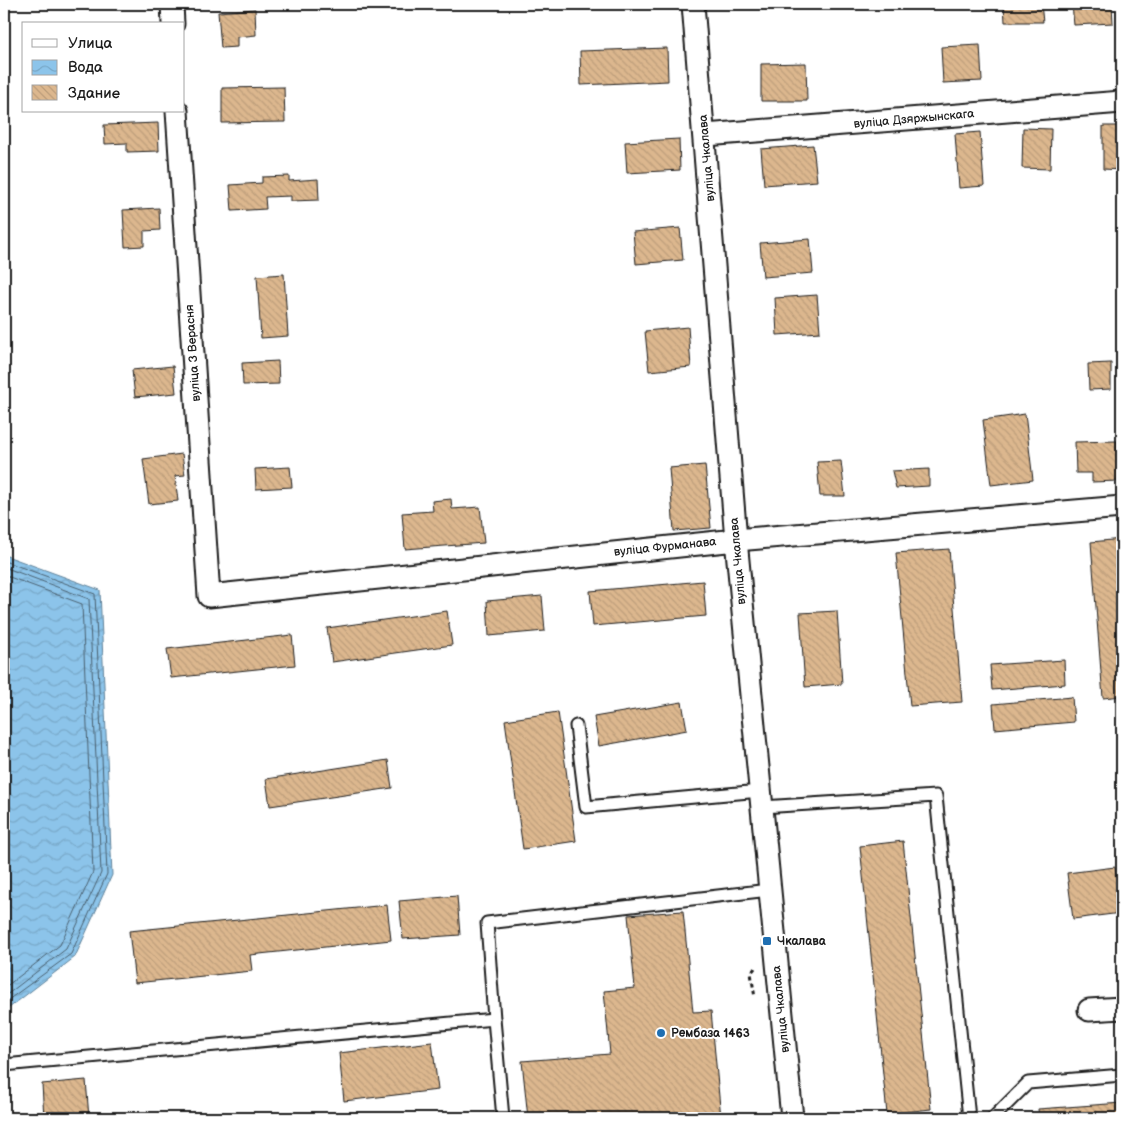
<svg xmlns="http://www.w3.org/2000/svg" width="1126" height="1122" viewBox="0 0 1126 1122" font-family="'Balsamiq Sans',sans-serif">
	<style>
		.water { fill: url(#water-waves); stroke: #5f8198 }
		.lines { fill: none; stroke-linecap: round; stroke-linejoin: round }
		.shore { stroke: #495f6e; stroke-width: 1 }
		.building { fill: url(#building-back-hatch); stroke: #1c1c1c }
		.service-casing { stroke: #1c1c1c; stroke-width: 15 }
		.minor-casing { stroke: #1c1c1c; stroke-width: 25 }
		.path { stroke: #1c1c1c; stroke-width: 3; stroke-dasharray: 4 4; stroke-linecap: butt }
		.service { stroke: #fff; stroke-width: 11 }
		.minor { stroke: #fff; stroke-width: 21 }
		.poi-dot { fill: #1f6fb2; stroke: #fff; stroke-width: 2 }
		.labels { text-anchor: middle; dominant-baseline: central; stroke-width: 4; stroke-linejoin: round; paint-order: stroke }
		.street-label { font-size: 12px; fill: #1c1c1c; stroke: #fff }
		.poi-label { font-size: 12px; font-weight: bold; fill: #1c1c1c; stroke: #fff; text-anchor: start }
	</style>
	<defs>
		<pattern id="water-waves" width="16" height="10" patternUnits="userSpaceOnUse" patternTransform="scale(1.25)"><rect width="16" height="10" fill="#8cc4ea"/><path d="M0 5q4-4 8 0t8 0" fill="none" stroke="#78a8c8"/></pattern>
		<pattern id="building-back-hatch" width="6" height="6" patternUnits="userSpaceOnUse" patternTransform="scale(1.25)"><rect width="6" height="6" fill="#dcb78e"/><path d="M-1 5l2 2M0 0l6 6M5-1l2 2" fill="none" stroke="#bc9d7a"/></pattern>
	</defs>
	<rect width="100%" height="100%" fill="#fff"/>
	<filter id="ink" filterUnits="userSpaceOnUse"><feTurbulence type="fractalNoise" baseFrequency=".02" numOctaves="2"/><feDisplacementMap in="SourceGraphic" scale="10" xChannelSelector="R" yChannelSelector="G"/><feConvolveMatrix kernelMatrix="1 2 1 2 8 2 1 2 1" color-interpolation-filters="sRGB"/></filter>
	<g filter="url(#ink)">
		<polygon class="water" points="4,555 100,590 112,875 75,957 9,1008 4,1008"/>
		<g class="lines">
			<g class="shore">
				<polyline points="4,561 95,594 107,874 71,954 4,1003"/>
				<polyline points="4,567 89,599 101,873 66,949 4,997"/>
				<polyline points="4,575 82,604 93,872 60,945 4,988"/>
			</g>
		</g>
		<g class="building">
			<polygon points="743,4 772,4 743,6"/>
			<polygon points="1004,4 1041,4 1043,22 1005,22"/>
			<polygon points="1072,4 1112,4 1113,23 1074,25"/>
			<polygon points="255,9 256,35 237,37 237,47 221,48 218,12"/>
			<polygon points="980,45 982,81 943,83 941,47"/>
			<polygon points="667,48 668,81 581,85 580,51"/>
			<polygon points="806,63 807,101 761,101 761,64"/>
			<polygon points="284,87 285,122 222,123 222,88"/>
			<polygon points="158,123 159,151 127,152 127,143 105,144 104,125"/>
			<polygon points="1103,126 1122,126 1122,170 1103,169"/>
			<polygon points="1023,128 1051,129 1050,169 1022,168"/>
			<polygon points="980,132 984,186 959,188 955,134"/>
			<polygon points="679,139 680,170 627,173 625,142"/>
			<polygon points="813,145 817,181 764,185 761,149"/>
			<polygon points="289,176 289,181 318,179 319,200 291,201 291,196 265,197 266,209 232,211 230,185 262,183 262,177"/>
			<polygon points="159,208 160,230 144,231 144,246 125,247 123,210"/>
			<polygon points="680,228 683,260 636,264 633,232"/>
			<polygon points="810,239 813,273 763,277 760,243"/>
			<polygon points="284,274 288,336 261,338 257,276"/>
			<polygon points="817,295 820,332 777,335 775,298"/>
			<polygon points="688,327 691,367 649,371 645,331"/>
			<polygon points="278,361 279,384 243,385 242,363"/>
			<polygon points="1111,363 1111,389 1089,390 1088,364"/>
			<polygon points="173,366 176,393 135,397 132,370"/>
			<polygon points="1025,414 1033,480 991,485 983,420"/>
			<polygon points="1117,441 1118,481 1092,482 1092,473 1076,473 1075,442"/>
			<polygon points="182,454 185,475 175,476 178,501 149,504 143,459"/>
			<polygon points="841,461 845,496 820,496 817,462"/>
			<polygon points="705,465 711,528 674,531 669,468"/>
			<polygon points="290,467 292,487 256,489 255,469"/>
			<polygon points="929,469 929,486 896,488 892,471"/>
			<polygon points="451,499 452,509 480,507 484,543 405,549 402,513 433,511 432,501"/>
			<polygon points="1122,539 1122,696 1103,698 1091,542"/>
			<polygon points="949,549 962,702 910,706 896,553"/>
			<polygon points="703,581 706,616 593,626 590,591"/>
			<polygon points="542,596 545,631 489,636 487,601"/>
			<polygon points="447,611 452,645 332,662 327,628"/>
			<polygon points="837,611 842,684 805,687 800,613"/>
			<polygon points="292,635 295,665 171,678 167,649"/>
			<polygon points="1064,660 1065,684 992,690 990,665"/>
			<polygon points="1072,697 1074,722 995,729 993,704"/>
			<polygon points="682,702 687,730 599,746 594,717"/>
			<polygon points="558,712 576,841 523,849 505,720"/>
			<polygon points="388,760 392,788 270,806 266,779"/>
			<polygon points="903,841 931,1109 887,1114 860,846"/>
			<polygon points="1115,867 1121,913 1073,919 1067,873"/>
			<polygon points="457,896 460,935 403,939 399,901"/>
			<polygon points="387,905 391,940 250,955 252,971 135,983 129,931"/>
			<polygon points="683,911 693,1012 711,1011 721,1118 528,1118 522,1061 610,1054 604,991 635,988 628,915"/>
			<polygon points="432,1042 438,1090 344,1101 339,1053"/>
			<polygon points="86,1080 89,1118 44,1118 42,1084"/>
			<polygon points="1122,1103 1122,1118 1039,1118 1038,1109"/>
		</g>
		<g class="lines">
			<g class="service-casing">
				<g id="service">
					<polyline points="576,726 586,807 760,791"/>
					<polyline points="762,807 936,796 969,1118"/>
					<polyline points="494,1019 487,923 769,890"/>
					<polyline points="4,1065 494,1019 503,1118"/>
					<polyline points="993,1118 1028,1083 1122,1075"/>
				</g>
			</g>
			<g class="minor-casing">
				<g id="minor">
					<polyline points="172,4 173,24"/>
					<polyline points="693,4 736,540 792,1118"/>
					<polyline points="177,111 209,596 736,540 1122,507"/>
					<polyline points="705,135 1122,102"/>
					<polyline points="1089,1010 1122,1008"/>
				</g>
			</g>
			<polyline class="path" points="755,968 751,973 755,998"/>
			<use href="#service" class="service"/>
			<use href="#minor" class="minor"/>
		</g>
	</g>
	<g class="poi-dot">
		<rect x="762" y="936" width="10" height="10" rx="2.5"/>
		<circle cx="661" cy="1033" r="5"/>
	</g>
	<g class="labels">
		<g class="street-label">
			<text transform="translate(914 119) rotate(-5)">вуліца Дзяржынскага</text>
			<text transform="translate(707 158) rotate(-95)">вуліца Чкалава</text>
			<text transform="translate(193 353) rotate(-94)">вуліца 3 Верасня</text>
			<text transform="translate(665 547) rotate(-6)">вуліца Фурманава</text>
			<text transform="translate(738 561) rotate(-95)">вуліца Чкалава</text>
			<text transform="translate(781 1009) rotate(-96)">вуліца Чкалава</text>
		</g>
		<g class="poi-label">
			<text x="777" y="941">Чкалава</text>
			<text x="671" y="1033">Рембаза 1463</text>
		</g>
	</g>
	<rect width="1126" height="1122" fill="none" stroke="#fff" stroke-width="20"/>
	<rect x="10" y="10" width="1106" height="1102" fill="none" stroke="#1c1c1c" stroke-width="2" filter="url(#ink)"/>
	<rect x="22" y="22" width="162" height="90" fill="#ffffff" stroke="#a4a4a4"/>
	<rect x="32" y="39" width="25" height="8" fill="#ffffff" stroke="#a4a4a4"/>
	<text x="68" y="48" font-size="15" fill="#1c1c1c">Улица</text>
	<rect x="32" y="60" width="25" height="15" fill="url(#water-waves)" stroke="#a4a4a4"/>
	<text x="68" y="72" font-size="15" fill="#1c1c1c">Вода</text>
	<rect x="32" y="85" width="25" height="15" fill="url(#building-back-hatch)" stroke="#a4a4a4"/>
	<text x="68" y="98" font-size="15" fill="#1c1c1c">Здание</text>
</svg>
